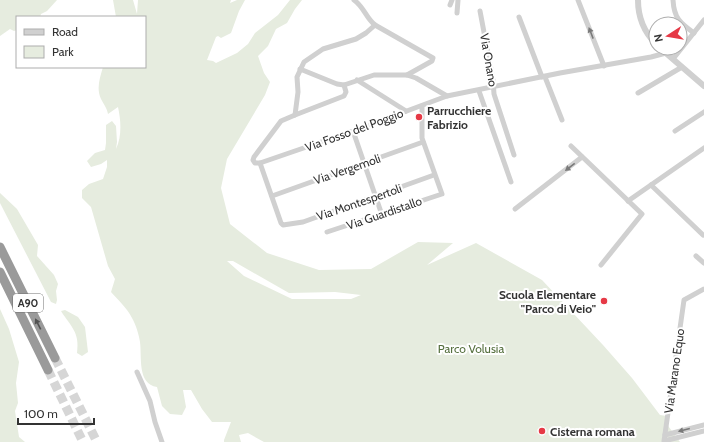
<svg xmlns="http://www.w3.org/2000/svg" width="704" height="442" viewBox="0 0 704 442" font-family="Cabin,sans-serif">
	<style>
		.green { fill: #e6ecdf; fill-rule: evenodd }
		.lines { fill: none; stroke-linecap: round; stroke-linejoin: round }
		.motorway-tunnel { stroke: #d6d6d6; stroke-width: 9; stroke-dasharray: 9 4.5; stroke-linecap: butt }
		.minor { stroke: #d0d0d0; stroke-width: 5 }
		.tertiary { stroke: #d0d0d0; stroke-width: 6 }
		.motorway { stroke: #9a9a9a; stroke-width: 9 }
		.oneway { fill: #7a7a7a }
		.oneway2 { fill: #525252 }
		.poi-dot { fill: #e63946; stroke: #fff; stroke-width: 1.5 }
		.labels { text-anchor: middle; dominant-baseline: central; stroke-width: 4; stroke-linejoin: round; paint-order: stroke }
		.shield { fill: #fff; stroke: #707070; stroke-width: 1 }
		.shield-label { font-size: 11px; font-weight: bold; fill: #333 }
		.street-label { font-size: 12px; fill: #333; stroke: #fff }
		.poi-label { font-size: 12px; font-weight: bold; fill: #333; stroke: #fff; text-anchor: start }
		.park-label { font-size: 12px; fill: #56703f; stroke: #fff }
	</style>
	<rect width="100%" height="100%" fill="#fff"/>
	<g class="green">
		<polygon points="0,0 57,0 47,11 41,14 40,17 17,17 17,30 14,31 10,29 0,36"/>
		<path d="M113 0H133L137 14 138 0H231L230 3 237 0H245L239 11 231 33 221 38 218 36 216 37 207 60 213 61 216 63 237 53 248 44 255 33 278 15 290 0H302L295 9 287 23 276 29 268 46 258 56 264 73 270 82 265 95 227 159 221 188 230 224 267 253 319 270 371 269 418 242 453 243 427 265 476 243 542 280 603 345 632 378 660 415 667 416 666 423 680 442H264L248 433 239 435 241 442H224V440L231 422H212L202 409 191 390H183L186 407 182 415 170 414 162 406 157 387C137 384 142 357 140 342 139 335 136 325 132 318 127 308 118 300 111 292L115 279 108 266 91 207 82 198V190L89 184 103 179 107 167V160L101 164 91 167 87 161 95 153 105 150 106 143V125L112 121 116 126 117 142 116 149C122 136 121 121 118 107L108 114C107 108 104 105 101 99 96 88 100 78 103 67H145V17H116ZM227 261H233L289 293 335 292 361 295 351 299H292L244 276Z"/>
		<polygon points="0,193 17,209 38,245 37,256 54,275 58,284 56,291 57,300 56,304 51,302 0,203"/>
		<polygon points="0,309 9,329 19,362 16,383 18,403 15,411 19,437 25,442 0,442"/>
		<path d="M65 310 78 317 85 327 88 352 82 356 77 353C80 332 71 327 61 311Z"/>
	</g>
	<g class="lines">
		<g class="motorway-tunnel">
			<polyline points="55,358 97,442"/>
			<polyline points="48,370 83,442"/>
		</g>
		<g class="minor">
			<path d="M354 0C364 7 366 18 375 25L433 58 432 61 407 75"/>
			<polyline points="578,0 604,66"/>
			<path d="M673 0C674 18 680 23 694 33"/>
			<polyline points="450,5 452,0"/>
			<polyline points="480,11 493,80 494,94 514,155"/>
			<polyline points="457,13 458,0"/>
			<polyline points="519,17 542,77"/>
			<polyline points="375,25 366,33 356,39 323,49 304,62 297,77 298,92 295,115 281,121 254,157 253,160 255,163 260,163 353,131 447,96 560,73 651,57 666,53"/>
			<polyline points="673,59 704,20"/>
			<polyline points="300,69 337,84 344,85"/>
			<polyline points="545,77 562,120"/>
			<polyline points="357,80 406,111"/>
			<polyline points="479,91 511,182"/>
			<polyline points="638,93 682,67"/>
			<polyline points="295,115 344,96 346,92 344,85 374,75 407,75 416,78 447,96"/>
			<polyline points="353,131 382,215"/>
			<polyline points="675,131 704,112"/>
			<polyline points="571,146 642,214 601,265"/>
			<polyline points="260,163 281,223 283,225 303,222 434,175"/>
			<polyline points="651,185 703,235"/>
			<polyline points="272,196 423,142"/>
			<polyline points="628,201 704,148"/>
			<polyline points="515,209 582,157"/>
			<polyline points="327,232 442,194 422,138 422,106"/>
			<polyline points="696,256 704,263"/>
			<polyline points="704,289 684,300 664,441 704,431"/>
			<polyline points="137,372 150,401 155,422 162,442"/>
			<polyline points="665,435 704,425"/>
		</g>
		<g class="tertiary">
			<path d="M638 0C638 17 644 32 656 44"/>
			<polyline points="660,48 704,86"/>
		</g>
		<g class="motorway">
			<polyline points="0,247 55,358"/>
			<polyline points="0,272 48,370"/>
		</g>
	</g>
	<defs><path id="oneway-solid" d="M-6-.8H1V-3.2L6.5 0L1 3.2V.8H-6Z"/></defs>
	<g class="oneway">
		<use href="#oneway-solid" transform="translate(591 33) rotate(-111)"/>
		<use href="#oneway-solid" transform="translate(570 167) rotate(142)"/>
		<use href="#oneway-solid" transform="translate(684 430) rotate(166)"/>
	</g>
	<use class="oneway2" href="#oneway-solid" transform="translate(38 324) rotate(-117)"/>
	<g class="poi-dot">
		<circle cx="419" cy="117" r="4"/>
		<circle cx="604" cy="301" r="4"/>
		<circle cx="542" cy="431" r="4"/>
	</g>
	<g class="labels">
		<rect class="shield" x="13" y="294" width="30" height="18" rx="3"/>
		<g class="shield-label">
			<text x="28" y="303">A90</text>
		</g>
		<g class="street-label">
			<text transform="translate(489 60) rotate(80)">Via Onano</text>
			<text transform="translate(354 130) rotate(-20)">Via Fosso del Poggio</text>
			<text transform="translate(347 169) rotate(-19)">Via Vergemoli</text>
			<text transform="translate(359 202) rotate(-19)">Via Montespertoli</text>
			<text transform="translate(384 213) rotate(-19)">Via Guardistallo</text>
			<text transform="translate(674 371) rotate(-82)">Via Marano Equo</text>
		</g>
		<g class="poi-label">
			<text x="427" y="110">Parrucchiere<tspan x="427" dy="14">Fabrizio</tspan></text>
			<text x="596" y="294" text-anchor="end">Scuola Elementare<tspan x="596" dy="14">"Parco di Veio"</tspan></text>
			<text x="550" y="431">Cisterna romana</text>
		</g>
		<g class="park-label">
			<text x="471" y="348">Parco Volusia</text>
		</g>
	</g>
	<rect x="16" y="16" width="130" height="52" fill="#ffffff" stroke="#adadad"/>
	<rect x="24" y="29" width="20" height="6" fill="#d0d0d0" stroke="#adadad"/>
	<text x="52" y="36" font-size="12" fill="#333333">Road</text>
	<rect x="24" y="46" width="20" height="12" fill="#e6ecdf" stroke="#adadad"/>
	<text x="52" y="56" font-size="12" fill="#333333">Park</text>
	<g transform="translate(668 36) rotate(258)"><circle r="19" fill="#ffffff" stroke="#adadad"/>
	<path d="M0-3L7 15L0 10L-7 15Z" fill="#e63946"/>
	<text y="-6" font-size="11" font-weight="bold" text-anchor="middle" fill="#333333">N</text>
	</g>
	<path d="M18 418v6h76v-6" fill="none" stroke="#333333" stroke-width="2"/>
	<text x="24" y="418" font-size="12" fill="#333333" stroke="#ffffff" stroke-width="3" paint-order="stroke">100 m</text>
</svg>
